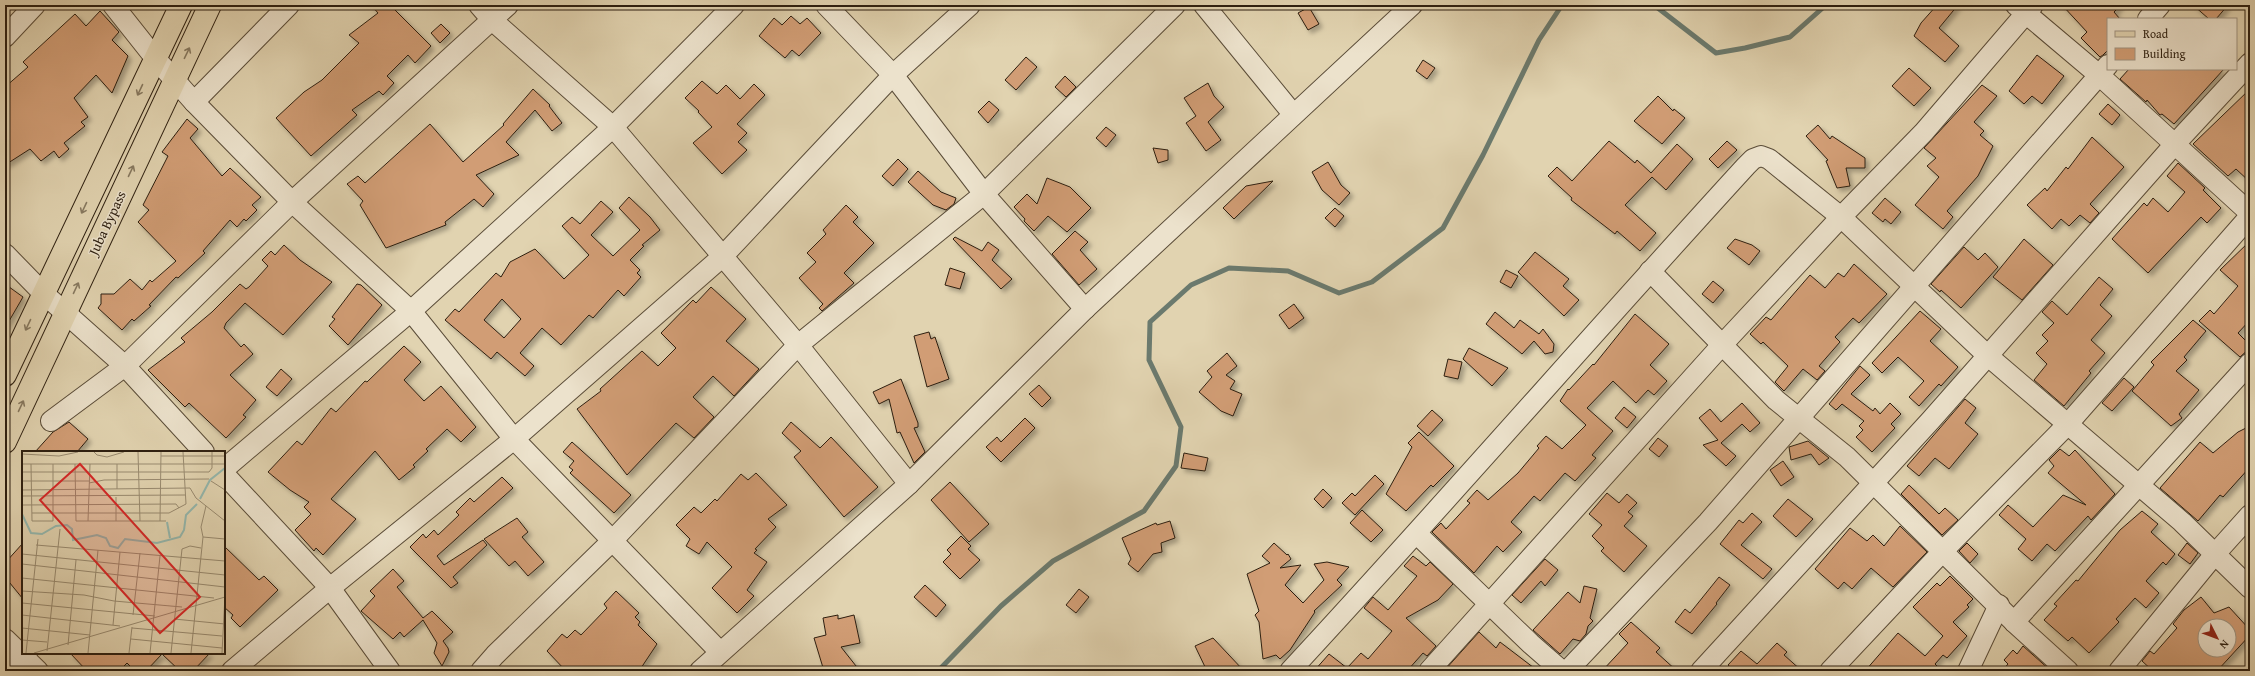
<svg xmlns="http://www.w3.org/2000/svg" width="2255" height="676" viewBox="0 0 2255 676" font-family="'Gentium Book Plus',serif">
	<style>
		.lines { fill: none; stroke-linecap: round; stroke-linejoin: round }
		.stream { stroke: #6b7a6e; stroke-width: 5 }
		.building { fill: #d19d74; stroke: #2d1f10; fill-rule: evenodd; filter: url(#shadow) }
		.minor-casing { stroke: #5a4c38; stroke-width: 22 }
		.primary-casing { stroke: #2d1f10; stroke-width: 24 }
		.minor { stroke: #ece2cc; stroke-width: 20 }
		.primary { stroke: #e1d3b0; stroke-width: 22 }
		.oneway { stroke: #877960 }
		.labels { text-anchor: middle; dominant-baseline: central; stroke-width: 3; stroke-linejoin: round; paint-order: stroke }
		.street-label { font-size: 14px; fill: #2d1f10; stroke: #ece2cc }
		.inset-river { fill: none; stroke: #94b7ad; stroke-width: 2 }
		.inset-road { fill: none; stroke: #998b70; stroke-width: 1 }
		.view { fill: #d62828; fill-opacity: 0.15; stroke: #d62828; stroke-width: 2 }
		.inset-edge { fill: none; stroke: #2d1f10; stroke-width: 2 }
	</style>
	<defs>
		<filter id="shadow"><feDropShadow dx="3.5" dy="3.5" stdDeviation="2" flood-color="#0004"/></filter>
	</defs>
	<rect width="100%" height="100%" fill="#e1d3b0"/>
	<filter id="stains"><feTurbulence type="fractalNoise" baseFrequency=".005" numOctaves="4"/><feColorMatrix values="0 0 0 0 .2 0 0 0 0 .09 0 0 0 0 .02 0 0 0 .5 -.17"/></filter>
	<radialGradient id="worn" r=".72"><stop offset=".6" stop-color="#630" stop-opacity="0"/><stop offset="1" stop-color="#630" stop-opacity=".3"/></radialGradient>
	<g class="lines">
		<g class="stream">
			<polyline points="1654,5 1716,53 1745,48 1790,37 1826,5"/>
			<polyline points="938,671 1001,606 1053,561 1144,511 1176,466 1181,427 1149,360 1150,322 1191,285 1229,268 1288,271 1339,293 1372,282 1443,228 1483,155 1539,40 1562,5"/>
		</g>
	</g>
	<g class="building">
		<polygon points="371,5 390,5 431,46 415,63 408,55 387,76 394,83 383,95 379,91 352,110 357,115 311,156 276,118 304,92 322,80 359,43 349,35 378,13"/>
		<polygon points="1937,5 1958,5 1939,28 1959,46 1945,62 1914,36 1921,23"/>
		<polygon points="2062,5 2121,5 2114,12 2120,19 2108,19 2108,50 2103,55 2100,57 2081,38 2087,32"/>
		<polygon points="2193,5 2228,5 2216,19 2209,19"/>
		<polygon points="1309,7 1319,24 1308,30 1298,13"/>
		<polygon points="100,11 119,32 112,40 128,56 112,93 96,75 74,98 88,117 81,122 85,126 64,143 69,149 59,158 54,151 41,161 30,149 5,165 5,87 28,67 23,62 75,14 86,26"/>
		<polygon points="791,16 800,24 807,18 821,33 799,56 792,50 785,58 759,36 774,18 782,25"/>
		<polygon points="441,24 450,33 440,43 431,33"/>
		<polygon points="2037,55 2064,76 2042,104 2032,96 2024,104 2009,91"/>
		<polygon points="1026,57 1037,67 1016,90 1005,80"/>
		<polygon points="1423,60 1435,68 1427,79 1416,71"/>
		<polygon points="1909,68 1931,88 1914,106 1892,86"/>
		<polygon points="2129,69 2224,69 2174,124 2162,114 2160,115 2147,100 2146,102 2120,79"/>
		<polygon points="1065,76 1076,87 1066,97 1055,87"/>
		<polygon points="702,81 717,94 726,85 740,99 754,84 765,95 737,124 747,133 738,142 747,150 722,174 693,143 712,127 698,112 699,111 685,98"/>
		<polygon points="1208,83 1214,96 1224,107 1208,122 1221,140 1206,151 1186,123 1196,116 1184,98"/>
		<polygon points="1982,85 1997,96 1974,122 1984,131 1980,135 1993,146 1978,176 1947,211 1953,217 1943,229 1915,205 1939,177 1927,166 1936,158 1924,148"/>
		<polygon points="533,89 550,105 549,106 562,123 552,131 535,110 506,142 519,155 476,175 494,194 483,207 474,199 445,222 446,225 386,248 360,205 363,201 347,184 358,176 365,183 430,124 463,162 504,125 503,124"/>
		<polygon points="2250,89 2250,182 2236,169 2228,176 2193,144"/>
		<polygon points="1658,96 1673,111 1674,109 1685,118 1662,144 1634,121"/>
		<polygon points="989,101 999,110 988,123 978,112"/>
		<polygon points="2108,104 2120,115 2112,125 2099,114"/>
		<polygon points="187,119 198,129 190,138 222,176 230,168 261,197 252,205 257,210 246,221 244,219 237,227 230,220 203,251 205,253 178,278 176,277 149,305 151,306 134,321 132,319 122,330 98,308 101,304 101,294 114,294 130,279 142,290 150,280 152,282 176,261 138,222 149,210 143,205 168,156 162,152"/>
		<polygon points="1818,125 1830,139 1832,136 1865,158 1865,168 1846,168 1850,186 1837,188 1826,161 1828,160 1806,136"/>
		<polygon points="1106,127 1116,135 1106,147 1096,138"/>
		<polygon points="2092,137 2124,167 2090,204 2099,213 2090,223 2080,215 2069,226 2061,219 2052,229 2027,205 2045,188 2047,191 2066,167 2068,169"/>
		<polygon points="1609,141 1635,163 1637,160 1651,173 1677,144 1693,159 1666,190 1652,177 1625,205 1656,233 1640,251 1617,231 1615,234 1571,200 1572,198 1548,176 1557,167 1572,181"/>
		<polygon points="1727,141 1737,150 1718,168 1709,159"/>
		<polygon points="1153,148 1168,150 1168,160 1158,163"/>
		<polygon points="898,159 908,169 893,186 882,176"/>
		<polygon points="1328,162 1341,185 1350,193 1339,205 1322,190 1312,172"/>
		<polygon points="2178,163 2205,188 2203,190 2221,208 2207,223 2201,217 2148,273 2112,239 2144,203 2147,206 2153,198 2168,212 2185,192 2167,176"/>
		<polygon points="918,171 941,192 956,198 954,204 946,210 933,205 908,182"/>
		<polygon points="1047,178 1070,187 1091,208 1067,232 1048,216 1034,231 1024,221 1025,219 1014,207 1027,194 1037,204"/>
		<polygon points="1273,181 1234,219 1223,208 1246,186"/>
		<path d="M629 197 650 217 660 230 642 245 644 246 630 260 640 270 637 273 641 277 624 296 618 290 593 318 589 315 561 345 542 328 520 353 534 366 525 376 497 352 491 359 445 320 455 309 459 312 496 273 501 277 510 262 535 249 564 279 589 255 562 226 572 217 580 224 601 201 613 212 591 235 613 256 640 230 619 208ZM502 299 521 319 504 338 484 320Z"/>
		<polygon points="1885,198 1901,212 1891,224 1885,219 1883,222 1872,213"/>
		<polygon points="846,205 858,217 853,222 874,243 844,273 854,283 822,311 819,308 823,304 799,278 816,262 807,253 826,234 823,230"/>
		<polygon points="1335,208 1344,216 1335,227 1325,218"/>
		<polygon points="1075,231 1088,242 1080,250 1097,269 1079,285 1052,254"/>
		<polygon points="955,237 982,251 988,242 999,250 992,260 1012,279 1001,289 953,239"/>
		<polygon points="1735,239 1752,245 1760,251 1749,265 1727,248"/>
		<polygon points="2024,239 2053,265 2022,300 1993,277"/>
		<polygon points="2250,241 2250,320 2238,333 2250,345 2250,348 2240,357 2199,321 2210,310 2214,314 2238,286 2220,270"/>
		<polygon points="284,245 300,260 332,282 283,335 245,303 226,323 224,328 241,347 244,344 253,354 230,375 256,400 243,415 246,417 226,438 189,403 185,407 148,370 185,342 181,338 212,312 240,284 246,289 249,287 268,266 262,260 271,251 275,255"/>
		<polygon points="1964,247 1978,260 1985,253 1998,267 1961,308 1941,290 1940,292 1931,284"/>
		<polygon points="1535,252 1569,279 1563,286 1579,300 1564,316 1518,272"/>
		<polygon points="1854,264 1887,294 1859,323 1853,318 1835,337 1840,342 1819,366 1825,371 1817,380 1803,369 1784,391 1775,382 1788,366 1763,342 1761,344 1750,334 1766,317 1771,320 1810,275 1825,288 1838,273 1844,277"/>
		<polygon points="950,268 965,273 960,289 945,285"/>
		<polygon points="1506,270 1518,276 1511,288 1500,282"/>
		<polygon points="2099,277 2113,289 2100,305 2112,316 2091,340 2105,353 2089,371 2091,373 2064,406 2034,380 2047,364 2036,353 2048,341 2042,335 2054,323 2042,312 2052,301 2067,315"/>
		<polygon points="1713,281 1724,290 1713,303 1702,294"/>
		<polygon points="5,284 23,297 5,328"/>
		<polygon points="357,284 361,285 382,305 348,345 329,326 335,319 332,317"/>
		<polygon points="711,287 746,319 726,341 759,369 734,396 713,376 693,397 714,417 694,438 676,423 627,475 577,409 601,391 600,389 642,351 658,366 676,348 661,333 693,300 696,303"/>
		<polygon points="1294,304 1304,318 1289,329 1279,315"/>
		<polygon points="1920,311 1941,329 1930,341 1958,367 1941,386 1939,384 1919,406 1909,397 1924,381 1909,367 1898,357 1882,373 1872,363"/>
		<polygon points="1495,312 1514,328 1520,320 1539,334 1543,329 1554,344 1553,352 1545,354 1534,341 1522,354 1486,324"/>
		<polygon points="1635,314 1669,344 1650,365 1667,381 1654,395 1648,390 1636,403 1613,381 1587,408 1613,431 1592,455 1596,458 1575,481 1565,473 1540,501 1534,496 1511,522 1522,532 1503,552 1497,546 1474,573 1432,532 1441,523 1446,529 1470,503 1467,501 1477,490 1488,500 1518,473 1539,448 1537,446 1546,436 1562,449 1586,425 1560,401 1568,389 1569,390 1593,364 1594,365"/>
		<polygon points="2193,320 2206,331 2184,357 2187,360 2176,371 2199,390 2179,414 2182,418 2171,426 2132,391 2154,365 2151,362"/>
		<polygon points="929,332 931,339 935,337 949,379 927,387 914,336"/>
		<polygon points="404,346 421,362 404,380 424,401 441,386 476,427 461,442 447,429 426,449 428,451 413,465 415,467 399,480 375,451 331,499 356,519 323,555 316,548 314,551 295,530 311,514 304,507 309,502 290,490 268,472 297,441 302,445 331,408 336,412 365,381 367,382"/>
		<polygon points="1469,348 1508,368 1492,386 1463,359"/>
		<polygon points="1227,353 1237,366 1226,375 1235,381 1230,389 1242,394 1233,416 1221,411 1199,392 1212,377 1207,371"/>
		<polygon points="1448,359 1462,362 1458,379 1444,376"/>
		<polygon points="1860,366 1870,375 1851,394 1873,411 1875,408 1880,414 1890,403 1901,414 1891,424 1895,428 1872,452 1856,437 1863,430 1859,426 1864,421 1842,404 1836,410 1829,404"/>
		<polygon points="281,369 292,379 277,396 266,387"/>
		<polygon points="2124,378 2134,387 2112,411 2102,403"/>
		<polygon points="901,379 918,423 918,427 914,428 925,452 914,463 900,432 897,433 889,399 879,404 873,392"/>
		<polygon points="1039,385 1051,398 1042,407 1029,394"/>
		<polygon points="1965,399 1976,408 1965,423 1978,434 1949,469 1935,458 1919,476 1907,466"/>
		<polygon points="1742,403 1760,423 1750,432 1742,424 1721,443 1736,456 1726,466 1703,445 1718,440 1699,418 1710,409 1721,422"/>
		<polygon points="1624,407 1636,417 1627,428 1615,418"/>
		<polygon points="1432,410 1443,420 1428,436 1417,426"/>
		<polygon points="1025,418 1035,428 1001,462 986,447 997,437 1001,442"/>
		<polygon points="69,422 88,439 77,452 35,452 53,432"/>
		<polygon points="791,422 820,448 831,437 878,487 844,517 794,457 801,451 782,433"/>
		<polygon points="2250,426 2250,467 2223,497 2220,495 2198,521 2160,488 2200,442 2213,453 2238,432"/>
		<polygon points="1419,432 1454,466 1433,487 1431,485 1406,511 1386,494 1412,447 1408,443"/>
		<polygon points="1658,438 1668,446 1659,457 1649,449"/>
		<polygon points="1808,441 1829,458 1819,465 1811,454 1791,460 1789,447"/>
		<polygon points="572,442 631,495 614,513 570,473 573,470 569,467 574,461 563,452"/>
		<polygon points="2060,449 2069,456 2075,450 2115,494 2091,520 2088,516 2055,551 2047,544 2032,561 2018,549 2026,539 1999,515 2008,505 2033,527 2063,495 2086,505 2048,473 2054,466 2049,460"/>
		<polygon points="1184,453 1208,458 1205,471 1181,468"/>
		<polygon points="1783,461 1794,477 1781,486 1770,470"/>
		<polygon points="756,473 787,505 768,519 776,527 755,549 757,550 754,553 767,562 747,590 754,596 737,613 712,588 732,567 707,542 699,554 686,546 690,539 676,525 694,507 701,513 715,499 717,501 741,474 748,480"/>
		<polygon points="1375,475 1384,484 1355,515 1342,503 1352,493 1355,496"/>
		<polygon points="502,477 513,488 437,556 444,565 483,540 487,545 453,577 458,583 451,588 410,547 423,534 426,538 434,530 438,535 459,515 456,512 470,498 474,502"/>
		<polygon points="950,482 989,524 969,542 931,500"/>
		<polygon points="1909,485 1939,514 1945,508 1958,520 1942,535 1901,494"/>
		<polygon points="1323,489 1332,498 1323,508 1314,499"/>
		<polygon points="1607,493 1619,503 1627,494 1637,503 1628,512 1633,516 1624,526 1647,546 1624,572 1601,551 1604,548 1592,536 1602,525 1589,514"/>
		<polygon points="1788,499 1813,519 1796,537 1773,516"/>
		<polygon points="1362,510 1383,530 1371,542 1350,523"/>
		<polygon points="2142,511 2158,524 2151,532 2175,554 2166,565 2163,562 2146,581 2159,593 2146,608 2135,598 2116,619 2119,622 2089,653 2072,637 2068,641 2044,620 2057,606 2054,604 2076,580 2078,581 2120,530"/>
		<polygon points="1752,513 1762,522 1741,545 1772,569 1763,579 1720,544 1739,520 1743,523"/>
		<polygon points="517,518 528,532 522,537 544,562 528,576 515,561 509,566 484,539"/>
		<polygon points="1170,521 1175,538 1161,543 1162,552 1153,554 1138,572 1128,564 1131,559 1122,538 1156,523 1157,525"/>
		<polygon points="1900,526 1927,552 1893,587 1871,568 1852,589 1844,582 1838,589 1815,569 1850,528 1867,541 1873,535 1884,546"/>
		<polygon points="961,536 971,546 968,549 980,560 960,579 943,562 951,554 947,550"/>
		<polygon points="23,543 23,599 5,577 5,563"/>
		<polygon points="1274,543 1287,555 1288,554 1291,559 1280,568 1301,565 1285,585 1303,603 1324,580 1314,564 1327,562 1349,567 1337,580 1342,585 1314,611 1315,612 1290,650 1280,659 1276,655 1263,659 1259,622 1255,615 1259,611 1247,574 1270,563 1262,556"/>
		<polygon points="1967,543 1978,554 1970,563 1959,551"/>
		<polygon points="2187,543 2198,553 2190,564 2178,555"/>
		<polygon points="224,546 259,580 264,576 278,590 240,627 231,618 233,615 224,607"/>
		<polygon points="1413,556 1426,566 1430,562 1453,584 1438,600 1406,618 1436,646 1427,656 1423,653 1407,671 1314,671 1329,654 1347,668 1361,653 1368,659 1392,631 1364,608 1373,597 1388,610 1417,576 1404,566"/>
		<polygon points="1545,559 1558,570 1545,586 1541,581 1521,603 1512,595"/>
		<polygon points="393,569 404,581 397,587 423,618 432,611 453,632 443,641 448,648 449,652 442,666 434,653 437,643 423,620 404,637 400,632 393,639 361,611 375,596 370,591"/>
		<polygon points="1950,576 1973,599 1967,605 1969,607 1953,622 1967,636 1947,658 1943,655 1935,664 1942,671 1865,671 1898,633 1925,656 1943,636 1913,607 1937,583 1940,586"/>
		<polygon points="1719,577 1730,585 1716,603 1717,604 1692,634 1675,622 1685,609 1690,613"/>
		<polygon points="925,585 946,605 936,617 914,597"/>
		<polygon points="1584,586 1597,589 1590,618 1593,621 1588,626 1586,634 1580,641 1573,639 1560,654 1533,630 1568,592 1580,603"/>
		<polygon points="1079,589 1089,597 1076,613 1066,605"/>
		<polygon points="616,591 639,613 635,617 640,622 638,625 657,644 639,671 566,671 547,651 562,634 567,638 575,630 581,635 607,608 604,604"/>
		<path d="M2201 597 2214 613 2229 607 2250 630V635L2217 671H2153L2142 661 2150 651 2154 654 2177 628 2173 624 2184 610ZM2205 626H2229V650H2205Z"/>
		<polygon points="838,615 838,619 854,615 860,643 841,647 860,671 824,671 814,638 826,635 823,618"/>
		<polygon points="1631,622 1660,648 1656,652 1677,671 1602,671 1628,643 1619,634"/>
		<polygon points="1479,632 1496,648 1500,642 1538,671 1444,671"/>
		<polygon points="1213,638 1244,671 1207,671 1195,646"/>
		<polygon points="1777,643 1787,652 1784,655 1802,671 1735,671 1728,665 1741,651 1757,664"/>
		<polygon points="2023,646 2051,671 2002,671 2008,664 2004,660 2013,650 2017,654"/>
		<polygon points="70,653 210,653 193,671 180,671 162,654 146,671 135,671 127,663 119,671 87,671"/>
	</g>
	<g class="lines">
		<g class="minor-casing">
			<g id="minor">
				<polyline points="113,5 155,58 194,102 292,202 411,311 514,439 720,652"/>
				<polyline points="479,5 492,20 613,127 798,345 909,484"/>
				<polyline points="826,5 893,75 984,194 1085,309"/>
				<polyline points="1204,5 1293,114"/>
				<polyline points="2016,5 2099,75 2250,213"/>
				<polyline points="2148,19 2160,5"/>
				<polyline points="5,37 35,5"/>
				<polyline points="194,102 289,5"/>
				<polyline points="5,254 43,293 125,366 204,452"/>
				<polyline points="1650,271 1776,400 1847,457 2014,622 2068,671"/>
				<polyline points="51,421 125,366 292,202 508,5"/>
				<polyline points="224,469 411,311 613,127 734,5"/>
				<polyline points="224,474 330,588 390,671"/>
				<polyline points="1417,534 1531,644 1562,671"/>
				<polyline points="2014,622 2250,363"/>
				<polyline points="5,639 38,671"/>
				<polyline points="7,671 27,653"/>
				<polyline points="232,671 330,588 514,439 722,257 893,75 970,5"/>
				<polyline points="481,671 495,655 612,541 798,345 984,194 1175,5"/>
				<polyline points="700,671 909,484 1085,309 1412,5"/>
				<path d="M1290 671C1444 505 1593 333 1746 166L1753 159 1761 156 1769 159 1841 217 1988 356 2182 522 2250 588"/>
				<polyline points="1429,671 1721,346 1841,217 1924,132 2033,5"/>
				<polyline points="1567,671 1708,522 2108,65"/>
				<polyline points="1701,671 1931,420 2174,145 2250,63"/>
				<polyline points="1830,671 1944,550 2067,425 2250,216"/>
				<polyline points="1968,671 1999,605"/>
				<polyline points="2119,671 2215,554 2250,515"/>
			</g>
		</g>
		<g class="primary-casing">
			<g id="primary">
				<polyline points="5,375 181,5"/>
				<polyline points="5,442 210,5"/>
			</g>
		</g>
		<use href="#minor" class="minor"/>
		<use href="#primary" class="primary"/>
	</g>
	<defs><path id="oneway-shaft" d="M-6 0H5M1.5-3L5.5 0L1.5 3" fill="none" stroke-width="1.6" stroke-linecap="round" stroke-linejoin="round"/></defs>
	<g class="oneway">
		<use href="#oneway-shaft" transform="translate(187 53) rotate(-64)"/>
		<use href="#oneway-shaft" transform="translate(140 90) rotate(115)"/>
		<use href="#oneway-shaft" transform="translate(131 171) rotate(-65)"/>
		<use href="#oneway-shaft" transform="translate(84 208) rotate(115)"/>
		<use href="#oneway-shaft" transform="translate(76 288) rotate(-65)"/>
		<use href="#oneway-shaft" transform="translate(28 325) rotate(115)"/>
		<use href="#oneway-shaft" transform="translate(21 406) rotate(-65)"/>
	</g>
	<g class="labels">
		<g class="street-label">
			<text transform="translate(107 223) rotate(-65)">Juba Bypass</text>
		</g>
	</g>
	<g transform="translate(22 451)">
		<rect width="203" height="203" fill="#e1d3b0"/>
		<path class="inset-river" d="M178 48 188 29 203 17M0 63 9 82 20 83 34 75 45 74 50 78 51 89 75 84 84 87 88 95 96 97 103 88 135 92 158 86 162 79 164 64 175 53M145 71 148 87"/>
		<path class="inset-road" d="M72 1 75 4 85 6 102 1M116 1 118 70M0 3 37 5 56 1M139 5H203M0 13H203M9 13 10 70H31V13M53 13 54 70H144M95 13V38M0 21H187L190 17V1M0 30H68M189 30 203 39M67 32 82 29 187 28M0 39 168 37 174 47 203 70M0 45 163 44M1 54 154 53 157 57M10 62H147L164 53 161 1M66 70 68 13M94 70V46M138 70 139 1M181 86 203 88M14 94 203 110M0 103 203 124M0 113 203 136M0 127 192 147M0 140 62 144 92 150 160 156M0 152 133 165M0 164 98 175M111 164 118 102M152 168 203 173M91 174 98 101M0 177 68 184M110 177 200 185M109 188 200 197M0 189 25 191M46 194 54 109M25 200 38 78M4 202 16 88M12 202 203 146M66 202 76 99M107 202 110 176M128 202 138 105M149 202 160 98 168 95 179 97M169 202 181 86 179 76 184 55M200 202 203 144"/>
		<path class="view" d="M58 13 178 146 138 182 18 49Z"/>
		<rect width="203" height="203" class="inset-edge"/>
	</g>
	<rect width="2255" height="676" fill="none" stroke="#e1d3b0" stroke-width="20"/>
	<rect x="6" y="6" width="2243" height="664" fill="none" stroke="#2d1f10" stroke-width="2"/>
	<rect x="10" y="10" width="2235" height="656" fill="none" stroke="#2d1f10"/>
	<rect x="2107" y="18" width="130" height="52" fill="#ece2cc" stroke="#a09481"/>
	<rect x="2115" y="31" width="20" height="6" fill="#e1d3b0" stroke="#a09481"/>
	<text x="2143" y="38" font-size="12" fill="#2d1f10">Road</text>
	<rect x="2115" y="48" width="20" height="12" fill="#d19d74" stroke="#a09481"/>
	<text x="2143" y="58" font-size="12" fill="#2d1f10">Building</text>
	<g transform="translate(2217 638) rotate(132)"><circle r="19" fill="#ece2cc" stroke="#a09481"/>
	<path d="M0-3L7 15L0 10L-7 15Z" fill="#8f2418"/>
	<text y="-6" font-size="11" font-weight="bold" text-anchor="middle" fill="#2d1f10">N</text>
	</g>
	<rect width="100%" height="100%" filter="url(#stains)"/>
	<rect width="100%" height="100%" fill="url(#worn)"/>
</svg>
